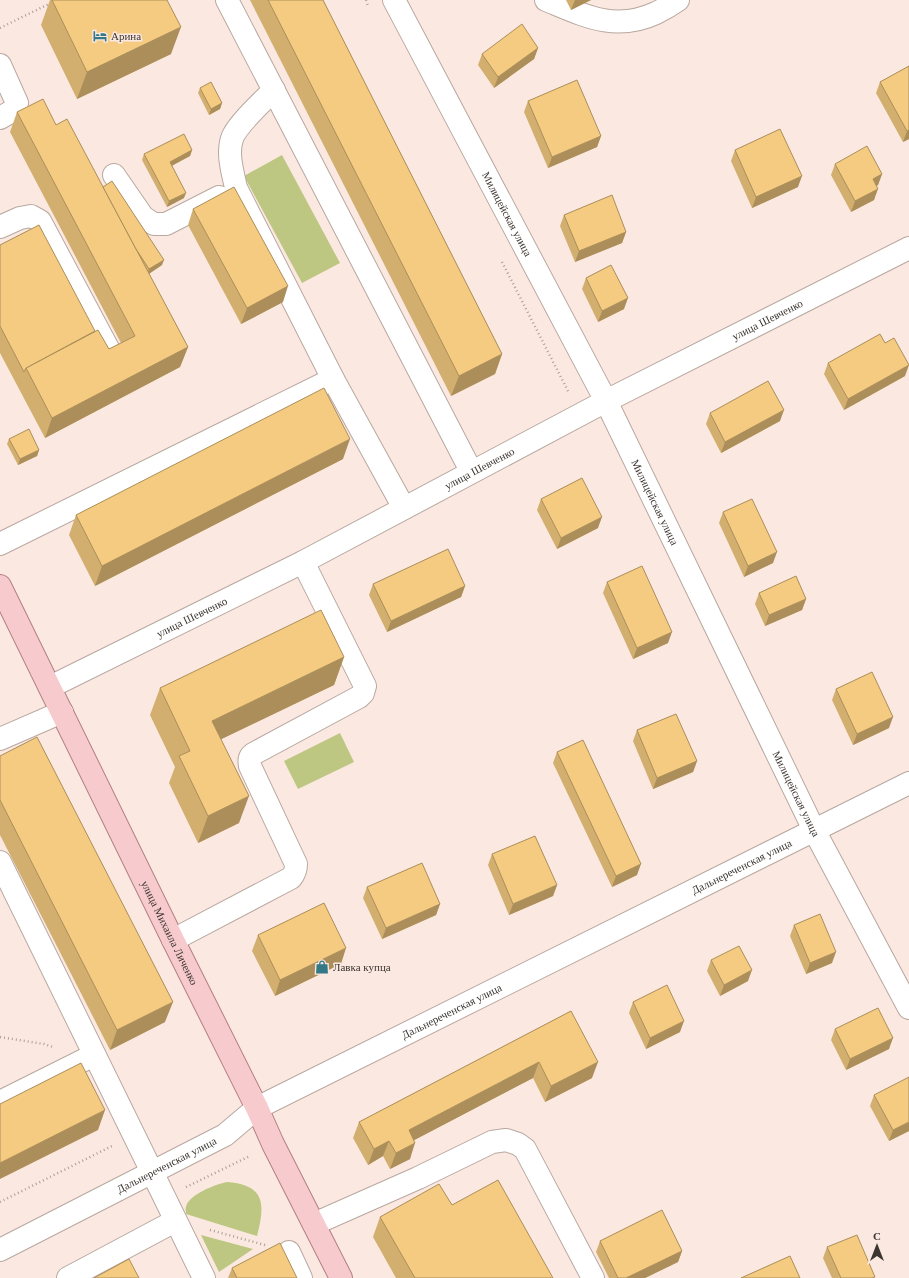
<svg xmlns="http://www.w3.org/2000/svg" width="909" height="1278" viewBox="0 0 909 1278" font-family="'Times New Roman',serif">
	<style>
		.green { fill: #bdc781 }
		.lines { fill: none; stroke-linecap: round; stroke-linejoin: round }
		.minor-casing { stroke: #b8a8a0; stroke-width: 24 }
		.major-casing { stroke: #b27f82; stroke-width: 24 }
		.path { stroke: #ac9e98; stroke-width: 2.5; stroke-dasharray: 1 3; stroke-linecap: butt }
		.minor { stroke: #fff; stroke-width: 22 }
		.major { stroke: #f7cace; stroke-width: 22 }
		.wall { fill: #d2af6f }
		.shaded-wall { fill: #ab8e5a }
		.building { fill: #f4cb81; stroke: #ab8e5a }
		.labels { text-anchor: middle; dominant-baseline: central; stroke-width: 3; stroke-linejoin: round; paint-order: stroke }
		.poi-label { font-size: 11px; fill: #3c3531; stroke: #fbe9e1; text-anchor: start }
		.street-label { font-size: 11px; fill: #3c3531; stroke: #fbe9e1 }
	</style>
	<rect width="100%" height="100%" fill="#fbe9e1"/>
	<g class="green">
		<polygon points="282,155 340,263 302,283 244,176"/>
		<polygon points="340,733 354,762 298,789 284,761"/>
		<path d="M227 1182C266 1185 265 1205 257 1236L186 1214C186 1211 185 1209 186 1207 188 1195 216 1184 227 1182Z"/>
		<polygon points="201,1235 253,1249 219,1272"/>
	</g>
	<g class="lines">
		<g class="minor-casing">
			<g id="minor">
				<polyline points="227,0 471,471"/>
				<path id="s1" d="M394 0 606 401 814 830 909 1008"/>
				<path d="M546 0C585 16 615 32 656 13 664 9 671 5 678 0"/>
				<polyline points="0,65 17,103 14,110 0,118"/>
				<polyline points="114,175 143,217 154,224 166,224 219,197"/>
				<polyline points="0,227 20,218 31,216 40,221 112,356"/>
				<polyline points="333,379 404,508"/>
				<path d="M0 544 333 379 236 188C233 173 226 152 233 136 240 122 262 102 274 90"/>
				<path id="s2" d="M50 687 303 562 606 401 909 248"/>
				<polyline points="0,739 62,712"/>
				<polyline points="0,862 204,1278"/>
				<path d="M173 940 291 878C295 873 296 870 296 864L250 766C249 760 249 757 253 754L359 697 363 693 365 686 303 562"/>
				<polyline points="0,1102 94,1055"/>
				<polyline points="314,1224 418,1178 492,1142 506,1140 518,1144 525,1149 593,1278"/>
				<path id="s3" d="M0 1250 225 1135 257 1108 909 783"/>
				<polyline points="289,1252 301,1278"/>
				<polyline points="68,1278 175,1221"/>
			</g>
		</g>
		<g class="major-casing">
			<g id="major">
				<path id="s4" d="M0 586 173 940 257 1108 273 1144 341 1278"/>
			</g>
		</g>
		<g class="path">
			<polyline points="366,0 368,6"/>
			<polyline points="0,28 57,0"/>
			<polyline points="502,262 569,393"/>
			<polyline points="0,1037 44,1044 53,1047"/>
			<polyline points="186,1187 250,1156"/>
			<polyline points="0,1202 112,1146"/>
			<polyline points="210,1230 265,1245"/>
		</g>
		<use href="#minor" class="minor"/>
		<use href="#major" class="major"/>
	</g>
	<g class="wall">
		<polygon points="50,0 167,0 171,54 77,99 41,25"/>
		<polygon points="250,0 323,0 502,354 495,374 451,396"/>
		<polygon points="566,0 591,0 571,10"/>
		<polygon points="538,48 534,59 494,88 478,65 482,54"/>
		<polygon points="909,66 909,139 903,142 876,93 880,82"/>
		<polygon points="200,88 222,103 220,109 209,115 198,93"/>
		<polygon points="528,101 601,136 597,147 548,168 524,112"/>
		<polygon points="17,112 56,125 162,265 149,274 188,347 180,367 45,438 0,353 0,245 95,331 109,349 121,343 10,132"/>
		<polygon points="192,150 190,156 172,165 184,198 167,207 142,160 144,154"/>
		<polygon points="735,150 798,187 752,208 731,161"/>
		<polygon points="835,164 882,174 878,185 876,186 874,200 851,212 831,175"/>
		<polygon points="193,209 283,302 241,324 188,225"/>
		<polygon points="564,215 626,232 622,243 575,262 560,226"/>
		<polygon points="586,278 624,309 598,322 582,289"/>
		<polygon points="828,363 905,376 844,410 824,374"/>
		<polygon points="710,413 780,421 721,453 706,424"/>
		<polygon points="9,439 39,450 37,456 18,465 7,444"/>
		<polygon points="343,459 95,586 69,535 76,515"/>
		<polygon points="541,499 598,528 557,549 537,510"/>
		<polygon points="723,512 773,563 744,577 719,523"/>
		<polygon points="607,582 668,643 633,659 603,593"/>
		<polygon points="373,584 465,586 461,597 387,632 369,595"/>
		<polygon points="759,593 806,599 802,610 765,626 755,604"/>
		<polygon points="344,657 334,685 221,739 239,823 198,843 169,783 175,767 150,715 160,688"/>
		<polygon points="836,689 889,728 853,745 832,700"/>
		<polygon points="637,730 697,761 693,772 653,789 633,741"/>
		<polygon points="557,752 637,875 612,887 553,763"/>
		<polygon points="0,756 165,1022 110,1050 0,835"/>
		<polygon points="492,854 557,885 553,896 509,915 488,865"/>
		<polygon points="367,887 440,904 436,915 382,939 363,898"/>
		<polygon points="794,925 832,963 806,974 790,936"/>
		<polygon points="258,935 341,964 275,996 252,951"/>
		<polygon points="711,960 748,981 720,996 707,971"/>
		<polygon points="633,1002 680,1032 646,1049 629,1013"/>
		<polygon points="571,1011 592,1078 545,1102 533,1078 414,1140 410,1159 390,1169 383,1156 368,1165 353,1138 359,1122"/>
		<polygon points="835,1029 889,1049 846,1070 831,1040"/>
		<polygon points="874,1095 909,1131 889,1141 870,1106"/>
		<polygon points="452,1205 553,1278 396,1278 373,1237 380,1217"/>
		<polygon points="600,1241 682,1251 678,1262 645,1278 609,1278 596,1252"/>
		<polygon points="827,1247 874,1278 832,1278 823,1258"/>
		<polygon points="232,1268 297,1278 228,1278"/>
	</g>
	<g class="shaded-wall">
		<polygon points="575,0 591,0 571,10"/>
		<polygon points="181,27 171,54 77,99 87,72"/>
		<polygon points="538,48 534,59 494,88 498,77"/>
		<polygon points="222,103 220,109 209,115 211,109"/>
		<polygon points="909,130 909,139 903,142 907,131"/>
		<polygon points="601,136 597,147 548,168 552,157"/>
		<polygon points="192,150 190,156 168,168 170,162"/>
		<polygon points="882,174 878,185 869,190 873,179"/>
		<polygon points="802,176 798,187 752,208 756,197"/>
		<polygon points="878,189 874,200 851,212 855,201"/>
		<polygon points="186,193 184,198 167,207 169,201"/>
		<polygon points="626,232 622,243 575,262 579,251"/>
		<polygon points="164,260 162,265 147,275 149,269"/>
		<polygon points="288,286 283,302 241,324 247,308"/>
		<polygon points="628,298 624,309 598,322 602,311"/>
		<polygon points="188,347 180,367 45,438 52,418"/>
		<polygon points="502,354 495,374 451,396 459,376"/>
		<polygon points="909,365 905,376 844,410 848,399"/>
		<polygon points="784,410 780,421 721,453 725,442"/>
		<polygon points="350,439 343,459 95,586 102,566"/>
		<polygon points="39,450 37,456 18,465 20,459"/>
		<polygon points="602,517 598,528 557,549 561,538"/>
		<polygon points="777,552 773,563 744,577 748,566"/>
		<polygon points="465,586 461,597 387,632 391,621"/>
		<polygon points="806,599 802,610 765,626 769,615"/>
		<polygon points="672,632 668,643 633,659 637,648"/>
		<polygon points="344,657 334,685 203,748 212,721"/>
		<polygon points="893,717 889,728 853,745 857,734"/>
		<polygon points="697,761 693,772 653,789 657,778"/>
		<polygon points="249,796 239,823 198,843 208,816"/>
		<polygon points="641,864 637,875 612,887 616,876"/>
		<polygon points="557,885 553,896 509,915 513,904"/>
		<polygon points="440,904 436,915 382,939 386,928"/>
		<polygon points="346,948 341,964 275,996 280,980"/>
		<polygon points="836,952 832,963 806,974 810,963"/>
		<polygon points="752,970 748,981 720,996 724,985"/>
		<polygon points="173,1002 165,1022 110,1050 117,1030"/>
		<polygon points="684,1021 680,1032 646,1049 650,1038"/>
		<polygon points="893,1038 889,1049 846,1070 850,1059"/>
		<polygon points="539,1062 533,1078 403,1146 409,1130"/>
		<polygon points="598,1062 592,1078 545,1102 551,1086"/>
		<polygon points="105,1110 98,1130 0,1179 0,1163"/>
		<polygon points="909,1122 909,1131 889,1141 893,1130"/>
		<polygon points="389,1141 383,1156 368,1165 374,1149"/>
		<polygon points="415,1143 410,1159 390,1169 396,1153"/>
		<polygon points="682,1251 678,1262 645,1278 626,1278"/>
	</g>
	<g class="building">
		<polygon points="52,0 167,0 181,27 87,72"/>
		<polygon points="268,0 323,0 502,354 459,376"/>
		<polygon points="522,24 538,48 498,77 482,54"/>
		<polygon points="909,66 909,130 907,131 880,82"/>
		<polygon points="577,80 601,136 552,157 528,101"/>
		<polygon points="211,82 222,103 211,109 200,88"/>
		<polygon points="43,99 56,125 67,119 188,347 52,418 26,368 98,330 109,349 135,336 17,112"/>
		<polygon points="780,129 802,176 756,197 735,150"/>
		<polygon points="184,134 192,150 170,162 186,193 169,201 144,154"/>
		<polygon points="867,146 882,174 873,179 878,189 855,201 835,164"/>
		<polygon points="112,181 164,260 149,269 136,249 103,187"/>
		<polygon points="234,187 288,286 247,308 193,209"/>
		<polygon points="612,195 626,232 579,251 564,215"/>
		<polygon points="39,225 95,331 26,368 24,372 0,326 0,245"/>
		<polygon points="611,265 628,298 602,311 586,278"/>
		<polygon points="880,334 885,343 894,338 909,365 848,399 828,363"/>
		<polygon points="768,381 784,410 725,442 710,413"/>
		<polygon points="324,388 350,439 102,566 76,515"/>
		<polygon points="29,429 39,450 20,459 9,439"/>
		<polygon points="582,478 602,517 561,538 541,499"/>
		<polygon points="752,499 777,552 748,566 723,512"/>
		<polygon points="448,549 465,586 391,621 373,584"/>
		<polygon points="642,566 672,632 637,648 607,582"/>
		<polygon points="796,576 806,599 769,615 759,593"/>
		<polygon points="321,610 344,657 212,721 249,796 208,816 179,756 190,751 160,688"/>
		<polygon points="872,672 893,717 857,734 836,689"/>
		<polygon points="676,714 697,761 657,778 637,730"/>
		<polygon points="37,737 173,1002 117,1030 0,800 0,756"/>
		<polygon points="583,740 641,864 616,876 557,752"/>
		<polygon points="535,836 557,885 513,904 492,854"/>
		<polygon points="422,863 440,904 386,928 367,887"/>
		<polygon points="324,903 346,948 280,980 258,935"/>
		<polygon points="820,914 836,952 810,963 794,925"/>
		<polygon points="739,946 752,970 724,985 711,960"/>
		<polygon points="667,985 684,1021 650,1038 633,1002"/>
		<polygon points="878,1008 893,1038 850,1059 835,1029"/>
		<polygon points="571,1011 598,1062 551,1086 539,1062 409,1130 415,1143 396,1153 389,1141 374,1149 359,1122"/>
		<polygon points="81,1063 105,1110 0,1163 0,1104"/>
		<polygon points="909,1077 909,1122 893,1130 874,1095"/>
		<polygon points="498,1180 553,1278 415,1278 380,1217 439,1184 452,1205"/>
		<polygon points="662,1210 682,1251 626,1278 618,1278 600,1241"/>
		<polygon points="857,1235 875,1277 872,1278 841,1278 827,1247"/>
		<polygon points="280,1243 297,1278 237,1278 232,1268"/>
		<polygon points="790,1256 800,1278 741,1278"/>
		<polygon points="129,1259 139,1278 94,1278"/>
	</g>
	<defs>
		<g id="hotel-bare" transform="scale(1.08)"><path d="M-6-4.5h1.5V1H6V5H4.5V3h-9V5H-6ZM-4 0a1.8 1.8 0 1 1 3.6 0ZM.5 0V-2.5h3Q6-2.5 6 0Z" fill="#347787" stroke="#fbe9e1" stroke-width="2.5" paint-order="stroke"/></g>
		<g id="shop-bare" transform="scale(1.08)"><path d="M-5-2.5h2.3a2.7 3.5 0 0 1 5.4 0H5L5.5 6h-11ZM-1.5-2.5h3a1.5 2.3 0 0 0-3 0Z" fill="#347787" stroke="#fbe9e1" stroke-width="2.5" paint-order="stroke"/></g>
	</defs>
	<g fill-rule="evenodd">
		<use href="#hotel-bare" x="100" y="36"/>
		<use href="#shop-bare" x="322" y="967"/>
	</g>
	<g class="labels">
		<g class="poi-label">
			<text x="111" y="36">Арина</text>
			<text x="333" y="967">Лавка купца</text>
		</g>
		<g class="street-label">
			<text stroke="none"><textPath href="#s1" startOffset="242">Милицейская улица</textPath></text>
			<text stroke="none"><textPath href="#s2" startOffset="806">улица Шевченко</textPath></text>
			<text stroke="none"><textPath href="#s2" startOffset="482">улица Шевченко</textPath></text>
			<text stroke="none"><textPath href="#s1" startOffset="566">Милицейская улица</textPath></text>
			<text stroke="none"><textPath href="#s2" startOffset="158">улица Шевченко</textPath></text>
			<text stroke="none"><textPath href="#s1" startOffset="890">Милицейская улица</textPath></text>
			<text stroke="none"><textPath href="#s3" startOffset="836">Дальнереченская улица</textPath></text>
			<text stroke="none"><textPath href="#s4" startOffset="386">улица Михаила Личенко</textPath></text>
			<text stroke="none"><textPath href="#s3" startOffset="512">Дальнереченская улица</textPath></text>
			<text stroke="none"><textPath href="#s3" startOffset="187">Дальнереченская улица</textPath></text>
		</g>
	</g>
	<g transform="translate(877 1246)" stroke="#fbe9e1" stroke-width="3" paint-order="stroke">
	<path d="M0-3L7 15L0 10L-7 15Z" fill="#3c3531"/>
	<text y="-6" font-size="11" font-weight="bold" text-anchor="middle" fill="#3c3531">С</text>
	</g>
</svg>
